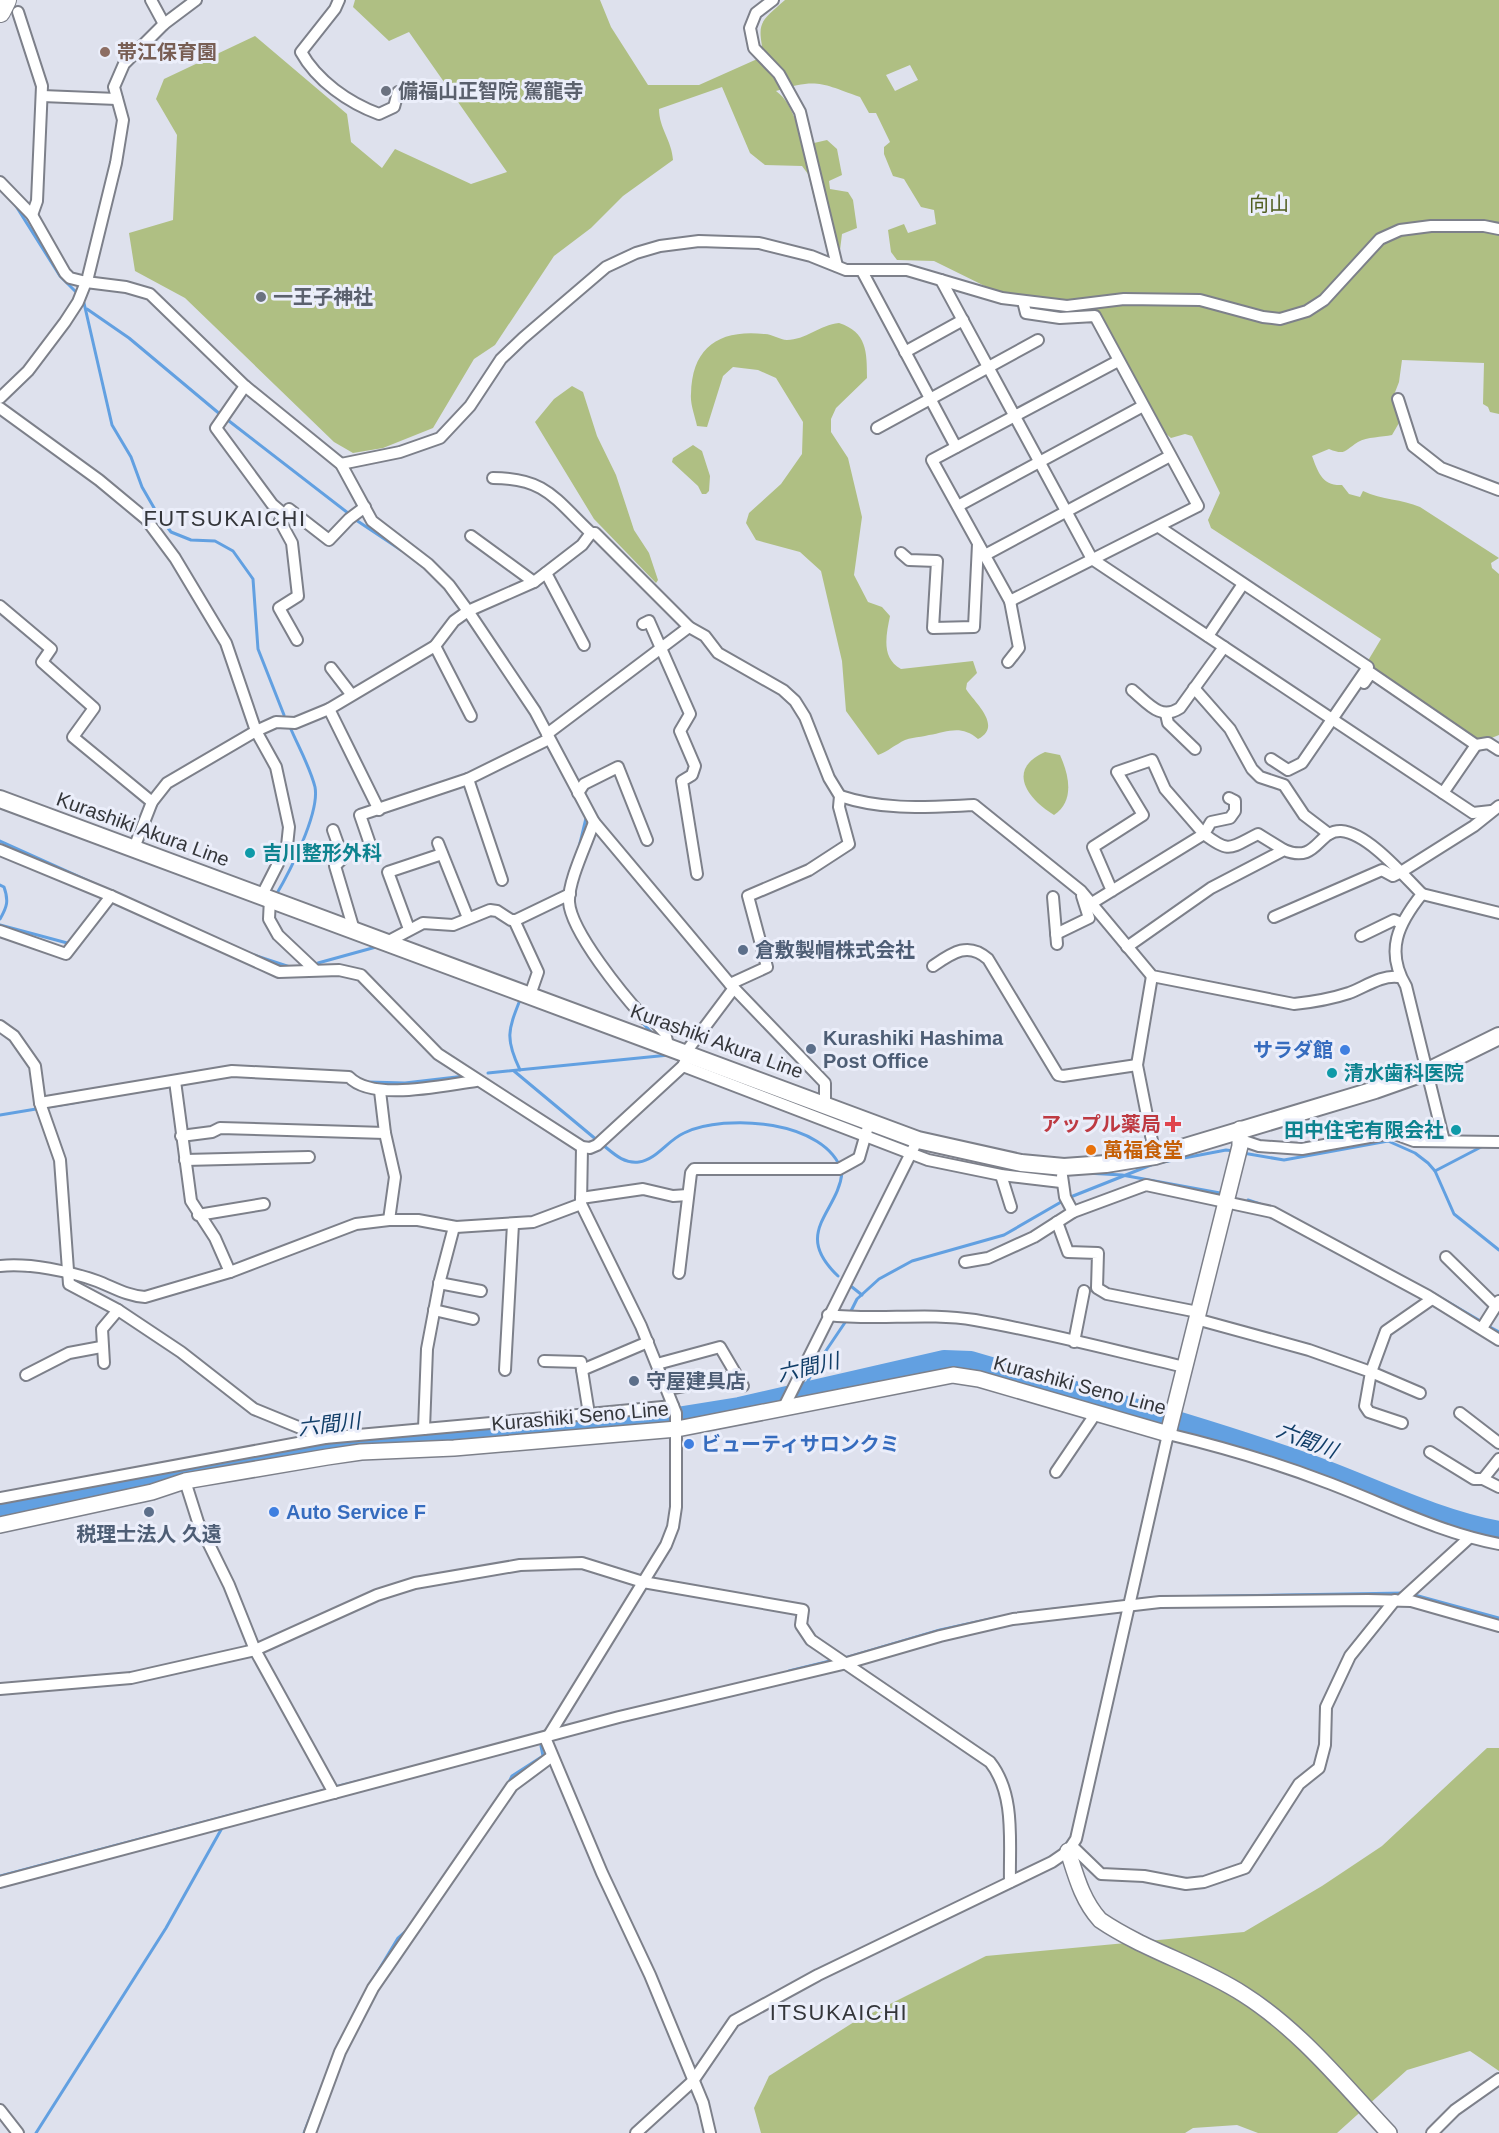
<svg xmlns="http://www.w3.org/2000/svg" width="1499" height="2133" viewBox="0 0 1499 2133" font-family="Arial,'Noto Sans JP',sans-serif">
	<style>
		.green { fill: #afbf83; fill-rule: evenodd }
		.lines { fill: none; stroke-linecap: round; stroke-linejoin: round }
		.stream { stroke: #62a0e1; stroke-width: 3 }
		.river { stroke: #62a0e1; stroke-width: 20 }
		.street-casing { stroke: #7d808a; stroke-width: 14 }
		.secondary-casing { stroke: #7d808a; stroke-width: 18 }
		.primary-casing { stroke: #7d808a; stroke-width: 20 }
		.highway-casing { stroke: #7d808a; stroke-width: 22 }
		.street { stroke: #fff; stroke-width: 10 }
		.secondary { stroke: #fff; stroke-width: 15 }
		.primary { stroke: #fff; stroke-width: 16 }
		.highway { stroke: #fff; stroke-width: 20 }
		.education-dot { fill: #8d6e63; stroke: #ebeefa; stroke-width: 2 }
		.worship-dot { fill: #6b7280; stroke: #ebeefa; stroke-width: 2 }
		.culture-dot { fill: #0f9aa8; stroke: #ebeefa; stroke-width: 2 }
		.service-dot { fill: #5c6f8a; stroke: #ebeefa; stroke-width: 2 }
		.shop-dot { fill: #3f7fe0; stroke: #ebeefa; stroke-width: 2 }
		.health-dot { fill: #e0444e; stroke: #ebeefa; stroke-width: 2 }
		.food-dot { fill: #e8710a; stroke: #ebeefa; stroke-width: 2 }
		.labels { text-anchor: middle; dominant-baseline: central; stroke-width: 6; stroke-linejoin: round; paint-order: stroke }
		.education-label { font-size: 20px; font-weight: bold; fill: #785e54; stroke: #ebeefa; text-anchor: start }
		.worship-label { font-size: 20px; font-weight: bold; fill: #5b616d; stroke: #ebeefa; text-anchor: start }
		.park-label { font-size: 20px; fill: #505e1f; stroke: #ebeefa }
		.street-label { font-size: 20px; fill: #34363a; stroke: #ebeefa }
		.culture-label { font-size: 20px; font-weight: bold; fill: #0d838f; stroke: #ebeefa; text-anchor: start }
		.service-label { font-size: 20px; font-weight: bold; fill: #4e5e75; stroke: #ebeefa; text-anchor: start }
		.shop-label { font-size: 20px; font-weight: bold; fill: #366cbe; stroke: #ebeefa; text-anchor: start }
		.health-label { font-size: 20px; font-weight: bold; fill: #be3a42; stroke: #ebeefa; text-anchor: end }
		.food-label { font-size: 20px; font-weight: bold; fill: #c56008; stroke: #ebeefa; text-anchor: start }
		.water-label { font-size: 21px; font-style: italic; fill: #113e68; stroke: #ebeefa }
		.quarter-label { font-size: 22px; letter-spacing: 1.5px; fill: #34363a; stroke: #ebeefa }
	</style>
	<rect width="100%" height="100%" fill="#dee1ed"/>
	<g class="green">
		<path d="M355 0H600L611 27 648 85H699L764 56C757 22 759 23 785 0H1499V414L1490 412 1488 407 1483 404 1484 363 1402 360 1399 382 1392 400 1399 423 1392 435C1382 437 1367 437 1358 442 1345 450 1346 456 1329 449L1312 456C1318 472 1322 486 1342 485L1349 494 1360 497 1363 491C1382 500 1402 499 1420 507L1499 558 1491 563 1492 568 1499 574V735L1489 739H1476L1366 664 1381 639 1211 528 1208 520 1220 493 1192 436 1185 434 1171 438 1159 428 1090 302 1066 303 1005 296 934 261 897 260 891 252 888 230 904 224 908 233 936 224 934 210 921 207 904 179 893 176 884 154V147L890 142 876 113H869L860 97C821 83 817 78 776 91 797 107 790 125 814 143L827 140 837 149 842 175 829 181 830 189 848 192 853 200 857 228 842 234 840 250 836 254 827 252 808 174 802 166 765 165 750 153 722 87 659 109C659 128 672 141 673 160L623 196 591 228 554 256 495 345 474 359 433 428 383 448 353 453 334 442 185 298 135 271 129 233 173 220 177 135 156 99 164 79 255 36 347 114 351 142 382 168 395 149 471 184 507 172 409 32 389 41 353 7ZM910 65 918 80 895 91 886 75Z"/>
		<path d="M839 323C867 332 867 352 867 378L836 408 831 419V432L848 458 862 517 854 575 868 602 882 607 890 616C886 636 881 658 901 669L973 661 977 673 967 683 966 689C975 703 1003 726 978 739 961 724 947 732 929 735 918 738 907 737 898 744 890 748 887 752 878 755L846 711 842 661 821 571 800 552 756 540 746 523 749 513 781 484 802 454 803 422 776 378 758 370 733 367 723 376 707 427 697 426C695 416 690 404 691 394 692 347 719 329 765 334 772 334 780 340 787 340 805 340 820 325 839 323Z"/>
		<polygon points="572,386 583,392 597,436 616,475 634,530 649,553 658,580 656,583 594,519 535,422 554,399"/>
		<polygon points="693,445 702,451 710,476 709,491 706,494 702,494 698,486 672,462 673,458"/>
		<path d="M1045 752 1060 755C1069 775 1075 801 1054 815 1027 799 1006 769 1045 752Z"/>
		<polygon points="1487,1748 1499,1748 1499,2071 1470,2051 1407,2070 1337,2133 1258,2133 1237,2125 1193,2128 1185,2133 761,2133 754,2108 769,2076 854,2022 986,1956 1244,1932 1322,1886 1382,1846"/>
	</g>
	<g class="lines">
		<g class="stream">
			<polyline points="16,206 60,276 76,292"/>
			<polyline points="84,303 112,425 131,457 142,487 157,513 171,532 191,540 215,541 233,551 253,579 258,649 284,715"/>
			<polyline points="87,309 129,338 221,415"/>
			<polyline points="229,421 348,513"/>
			<polyline points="356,520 401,550"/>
			<polyline points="547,744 565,778"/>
			<polyline points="0,841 251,954 290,967"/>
			<polyline points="580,843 586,818"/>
			<path d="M0 885 4 887C9 901 7 907 0 919"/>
			<path d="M276 895C289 873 320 813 315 787 310 767 298 746 290 727"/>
			<polyline points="0,925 71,944"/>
			<polyline points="318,963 376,947"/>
			<polyline points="640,1020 651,1032"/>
			<path d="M520 1070C505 1039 508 1030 520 1000"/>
			<polyline points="514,1071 598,1141"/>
			<polyline points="488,1073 669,1055"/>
			<polyline points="368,1082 405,1083 465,1076"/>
			<polyline points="0,1115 78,1102"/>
			<path d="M603 1145C614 1154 624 1164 639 1162 656 1160 668 1140 684 1133 725 1113 827 1120 842 1172 839 1212 791 1232 838 1276"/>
			<polyline points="1243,1153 1284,1160 1388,1141 1415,1153 1428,1163 1435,1171 1454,1214 1499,1250"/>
			<polyline points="1163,1162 1226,1150 1234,1151"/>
			<polyline points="1435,1171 1483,1146"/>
			<polyline points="1086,1173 1122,1175 1220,1193"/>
			<polyline points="1248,1200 1260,1204"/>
			<polyline points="852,1287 862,1295"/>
			<polyline points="1436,1295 1482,1322"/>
			<polyline points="849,1315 857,1299 879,1279 912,1261 1004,1235 1068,1198 1151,1165"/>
			<polyline points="1488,1326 1499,1332"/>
			<polyline points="803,1391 815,1367 846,1321"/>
			<polyline points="1411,1594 1499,1618"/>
			<polyline points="1046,1610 1164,1597 1405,1593"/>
			<polyline points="845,1658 940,1630 995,1618"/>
			<polyline points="789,1671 830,1661"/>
			<polyline points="507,1786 512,1776 543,1756 541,1746"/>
			<polyline points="335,1787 375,1777"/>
			<polyline points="0,1876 329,1789"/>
			<polyline points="374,1978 398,1938 407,1930"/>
			<polyline points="36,2133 166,1928 222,1828"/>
			<polyline points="304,2133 323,2084"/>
		</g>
		<path class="river" d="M0 1511 131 1482 330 1446 494 1436 658 1420 739 1407 944 1360 971 1361C1083 1394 1196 1424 1306 1463 1371 1486 1431 1518 1499 1531"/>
		<g class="street-casing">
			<g id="street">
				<polyline points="151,0 164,24"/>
				<path d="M339 0 335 9 301 52C317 81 349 103 379 114L394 107 398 92"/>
				<polyline points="773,0 756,13 750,28 754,48 779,74 800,112 837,266"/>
				<polyline points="18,12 42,86 37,201 32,215"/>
				<polyline points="42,96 117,99"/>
				<polyline points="0,182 32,215 65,273 70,278 86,282 126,287 150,294 245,386 341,464 372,521 428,564 449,585 468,611 535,711 594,822 730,984 825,1083 825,1104"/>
				<polyline points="862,271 956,447"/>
				<polyline points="941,280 1092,559 1473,813 1491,811"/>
				<polyline points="1023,301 1026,313 1060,318 1095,316 1198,506 1010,601 932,460 1118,361"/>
				<polyline points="905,352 963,320"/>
				<polyline points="245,386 216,428 272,504 285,515 289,509 329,540 349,519 365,507"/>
				<polyline points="0,398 28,371 65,322 78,302 88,277 116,163 123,120 114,87 124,64 164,24 196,0"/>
				<polyline points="1398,399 1413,446 1441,468 1499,490"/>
				<polyline points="0,408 99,480 146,519 175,558 226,643 256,731 276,767 289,827 287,846 262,895"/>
				<polyline points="877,428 1038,340"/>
				<polyline points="341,464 400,452 440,438 470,406 501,359 523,338 606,267 636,253 660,246 699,241 759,243 811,256 846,270 907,270 1002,298 1067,306 1124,299 1200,300 1263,317 1280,319 1307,311 1324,300 1380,239 1400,230 1431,226 1484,226 1499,229"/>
				<path d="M493 478C546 478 555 499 591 533"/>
				<polyline points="958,506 1143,406"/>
				<polyline points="285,515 280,521 292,543 298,596 279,608 297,640"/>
				<polyline points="1159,527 1368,667 1302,763 1288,770 1271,759"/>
				<polyline points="471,536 534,582"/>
				<polyline points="901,553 909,560 937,561 933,628 974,627 978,544"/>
				<polyline points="985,555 1170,456"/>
				<polyline points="546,573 584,645"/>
				<polyline points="0,606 51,649 42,662 94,708 73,737 152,802"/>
				<polyline points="643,624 649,621 690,714 680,731 695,766 692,775 682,781 697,874"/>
				<polyline points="1208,636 1243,584"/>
				<polyline points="435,646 471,716"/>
				<polyline points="1008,662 1019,648 1010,601"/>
				<polyline points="331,668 351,694"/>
				<polyline points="1364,683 1371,673 1476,745 1488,743 1499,750"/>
				<polyline points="1194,688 1230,729 1252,769 1260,777 1284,785 1304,815 1329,834"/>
				<path d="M1132 690C1148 703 1160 721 1180 708L1224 647"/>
				<polyline points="329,709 379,810"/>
				<polyline points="1166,714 1168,723 1195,749"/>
				<polyline points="547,734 689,627"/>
				<polyline points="468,779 502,880"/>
				<polyline points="578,793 584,784 618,767 647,840"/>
				<polyline points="1443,793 1476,745"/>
				<path d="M840 796C885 811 928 807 974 805L1081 891 1152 976 1294 1004C1313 1002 1331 999 1349 993 1365 987 1381 975 1398 977"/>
				<path d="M1229 798 1235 801V811L1230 818 1211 822 1204 834C1230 854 1230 848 1258 834L1284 850"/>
				<path d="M594 822C587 843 568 881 569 902 571 932 624 996 644 1018H651L665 1033 668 1045"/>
				<polyline points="333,830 343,858 335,866 354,930"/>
				<polyline points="438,843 468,918"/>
				<polyline points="371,847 360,815 468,779 549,739"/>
				<polyline points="134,848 152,802 167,783 256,731 276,722 295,723 329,709 435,646 454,621 468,611 534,582 582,545 591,533 595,533 689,627 705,636 718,653 783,690 795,701 805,717 829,778 840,796 839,807 849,844 809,870 748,896 767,967 730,984"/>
				<polyline points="0,850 111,896 279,972 339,970 361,975 438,1054 582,1147 590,1148 597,1145 683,1066 689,1053"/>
				<polyline points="1422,894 1499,913"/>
				<polyline points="1053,897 1057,944"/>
				<polyline points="270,898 269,919 278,935 314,969"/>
				<polyline points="1092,903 1204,834 1165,789 1152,760 1117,772 1143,815 1093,847 1112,891"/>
				<polyline points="1274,917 1382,870 1393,876 1401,872 1474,826 1499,806"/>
				<polyline points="514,920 538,972 530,995"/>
				<polyline points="409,929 388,872 442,854"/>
				<polyline points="0,931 66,954 111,896"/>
				<polyline points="1056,934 1089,918 1082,896"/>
				<polyline points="1361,936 1394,920 1401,923"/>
				<polyline points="387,942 423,923 453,925 490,910 497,911 511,920 516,920 570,894"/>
				<path d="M1127 947 1211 888 1284 850C1318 864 1317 830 1341 831 1368 833 1404 876 1422 894 1398 924 1385 951 1406 986L1444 1141"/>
				<path d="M933 966C952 953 968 941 988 959L1058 1075 1063 1076 1137 1065"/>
				<polyline points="1152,976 1137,1065 1155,1156"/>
				<polyline points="0,1026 14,1036 35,1066 40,1103 60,1160 69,1284 118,1310 181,1352 254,1409 325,1438"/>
				<polyline points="686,1052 734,988"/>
				<polyline points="683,1066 928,1160 1001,1175 1061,1182"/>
				<polyline points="175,1081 191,1201 215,1238 230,1272"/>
				<polyline points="380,1091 385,1133 395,1177 389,1220"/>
				<path d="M40 1103 232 1071 349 1077C373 1102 444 1085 476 1081"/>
				<polyline points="181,1136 212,1132 220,1128 385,1133"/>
				<polyline points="1241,1140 1259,1146 1302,1149 1392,1133 1414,1141 1499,1142"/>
				<polyline points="582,1147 581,1204 641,1326 676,1413 676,1507 673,1527 666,1545 546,1740 602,1873 650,1975 703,2103 710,2133"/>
				<polyline points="185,1160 309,1157"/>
				<polyline points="1001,1175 1011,1207"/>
				<polyline points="1062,1176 1065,1197 1073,1212"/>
				<polyline points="581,1198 643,1189 673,1196 688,1195"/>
				<polyline points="198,1215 264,1204"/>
				<polyline points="1057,1222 1068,1252 1098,1253 1097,1288 1107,1294 1198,1312"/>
				<polyline points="1446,1257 1496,1306"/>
				<polyline points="965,1262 988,1258 1034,1237 1073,1212 1146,1185 1272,1212 1428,1296 1499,1340"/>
				<path d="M0 1266C30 1263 69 1271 97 1281 113 1287 127 1296 145 1297L230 1272 356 1224 389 1220H418L456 1227 533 1222 581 1204"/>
				<polyline points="679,1273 691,1173 694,1169 839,1169 859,1158 867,1130"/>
				<polyline points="439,1283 481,1291"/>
				<polyline points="434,1310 473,1319"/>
				<path d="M828 1315C877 1321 926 1312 975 1320 1045 1332 1115 1351 1185 1367"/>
				<polyline points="1196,1319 1309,1350 1371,1372 1365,1406 1369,1412 1402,1423"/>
				<polyline points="1482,1328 1499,1301"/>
				<polyline points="1074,1342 1084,1291"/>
				<polyline points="544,1361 581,1362 582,1370"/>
				<polyline points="104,1363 102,1329 118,1310"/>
				<polyline points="657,1364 720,1347 743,1386"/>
				<polyline points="505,1370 513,1224"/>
				<polyline points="26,1375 69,1353 101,1347"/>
				<polyline points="668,1389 737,1376"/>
				<polyline points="1420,1393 1371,1372 1386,1331 1432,1299"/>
				<polyline points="783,1409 914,1147"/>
				<polyline points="1460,1413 1499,1443"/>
				<polyline points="589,1414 673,1406"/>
				<polyline points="424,1429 427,1349 440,1280 454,1227"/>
				<polyline points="1430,1452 1474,1479 1483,1479 1499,1487"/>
				<polyline points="1056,1472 1096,1413"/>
				<polyline points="1483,1479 1499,1459"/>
				<polyline points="185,1481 198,1522 229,1585 255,1650 334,1793"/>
				<polyline points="0,1498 325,1438 589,1414 582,1370 648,1342"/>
				<polyline points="1401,1600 1469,1538"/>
				<path d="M0 1689 131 1678 255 1650 377 1595 415 1583 520 1565 582 1563 643 1582 803 1610 801 1625 811 1640 990 1762C1016 1795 1009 1843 1010 1882"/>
				<polyline points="1072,1846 1101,1874 1144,1876 1186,1884 1204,1882 1245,1868 1299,1784 1319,1768 1325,1745 1326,1707 1350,1656 1395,1600"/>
				<polyline points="0,1882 619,1717 847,1663 940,1636 1013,1619 1160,1602 1368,1600 1411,1601 1499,1626"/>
				<polyline points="0,2110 18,2133"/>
				<polyline points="310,2133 340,2052 373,1988 512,1786 551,1757"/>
				<path d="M636 2133 693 2081 734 2021 818 1975 1052 1862 1068 1851 1076 1839 1168 1434C1222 1447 1274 1462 1326 1482 1385 1504 1437 1532 1499 1544"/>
				<polyline points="1432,2133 1455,2110 1499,2079"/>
			</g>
		</g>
		<g class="secondary-casing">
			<g id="secondary">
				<polyline points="0,1525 152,1492 185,1481 327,1457 361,1452 454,1448 677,1429 953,1375 979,1379 1168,1434 1240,1146 1240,1129"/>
				<path d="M1068 1851C1076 1876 1082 1900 1100 1920 1144 1950 1198 1965 1243 1994 1300 2030 1343 2084 1389 2133"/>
			</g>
		</g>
		<g class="primary-casing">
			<polyline id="primary" points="0,799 918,1140 1021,1163 1064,1167 1106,1164 1155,1156 1375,1090 1426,1072 1499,1036"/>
		</g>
		<g class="highway-casing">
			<polyline id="highway" points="0,12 6,0"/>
		</g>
		<use href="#street" class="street"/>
		<use href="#secondary" class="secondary"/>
		<use href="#primary" class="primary"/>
		<use href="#highway" class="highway"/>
	</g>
	<circle class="education-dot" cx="105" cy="52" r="6"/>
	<g class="worship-dot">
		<circle cx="386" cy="91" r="6"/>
		<circle cx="261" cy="297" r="6"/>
	</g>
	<g class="culture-dot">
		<circle cx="250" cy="853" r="6"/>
		<circle cx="1332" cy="1073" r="6"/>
		<circle cx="1456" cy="1130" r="6"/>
	</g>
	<g class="service-dot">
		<circle cx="743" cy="950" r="6"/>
		<circle cx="811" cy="1049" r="6"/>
		<circle cx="634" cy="1381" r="6"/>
		<circle cx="149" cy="1512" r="6"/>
	</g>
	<g class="shop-dot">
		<circle cx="1345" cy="1050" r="6"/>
		<circle cx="689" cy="1444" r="6"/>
		<circle cx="274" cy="1512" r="6"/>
	</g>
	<path class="health-dot" d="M1170 1115h6v6h6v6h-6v6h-6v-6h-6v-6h6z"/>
	<circle class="food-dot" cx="1091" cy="1150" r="6"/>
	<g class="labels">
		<g class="education-label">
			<text x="117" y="52">帯江保育園</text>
		</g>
		<g class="worship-label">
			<text x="398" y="91">備福山正智院 駕龍寺</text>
			<text x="273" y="297">一王子神社</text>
		</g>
		<g class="park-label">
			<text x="1269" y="204">向山</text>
		</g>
		<g class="street-label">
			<text transform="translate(143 829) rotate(20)">Kurashiki Akura Line</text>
			<text transform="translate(717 1041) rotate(20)">Kurashiki Akura Line</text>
			<text transform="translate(1080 1385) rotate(15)">Kurashiki Seno Line</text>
			<text transform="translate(580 1416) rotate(-5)">Kurashiki Seno Line</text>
		</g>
		<g class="culture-label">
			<text x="262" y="853">吉川整形外科</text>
			<text x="1344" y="1073">清水歯科医院</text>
			<text x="1444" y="1130" text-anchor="end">田中住宅有限会社</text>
		</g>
		<g class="service-label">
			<text x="755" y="950">倉敷製帽株式会社</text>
			<text x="823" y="1038">Kurashiki Hashima<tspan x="823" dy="23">Post Office</tspan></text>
			<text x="646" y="1381">守屋建具店</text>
			<text x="149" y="1534" text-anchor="middle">税理士法人 久遠</text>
		</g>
		<g class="shop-label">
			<text x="1333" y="1050" text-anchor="end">サラダ館</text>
			<text x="701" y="1444">ビューティサロンクミ</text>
			<text x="286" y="1512">Auto Service F</text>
		</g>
		<g class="health-label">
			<text x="1161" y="1124">アップル薬局</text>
		</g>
		<g class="food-label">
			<text x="1103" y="1150">萬福食堂</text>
		</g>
		<g class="water-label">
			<text transform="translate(808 1367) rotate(-13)">六間川</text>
			<text transform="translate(329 1424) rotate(-7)">六間川</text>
			<text transform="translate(1307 1440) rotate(21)">六間川</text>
		</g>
		<g class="quarter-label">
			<text x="225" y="518">FUTSUKAICHI</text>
			<text x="839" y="2012">ITSUKAICHI</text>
		</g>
	</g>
</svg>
